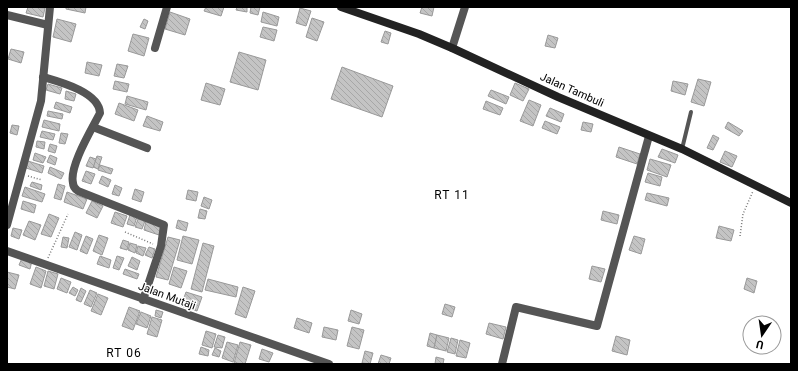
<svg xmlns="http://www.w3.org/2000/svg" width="798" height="371" viewBox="0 0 798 371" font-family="Roboto,sans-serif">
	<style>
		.building { fill: url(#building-back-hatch); stroke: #999 }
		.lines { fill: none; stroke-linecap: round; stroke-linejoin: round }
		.path { stroke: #777; stroke-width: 1.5; stroke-dasharray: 1 2; stroke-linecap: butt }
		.lane { stroke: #555; stroke-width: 4 }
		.street { stroke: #555; stroke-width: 8 }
		.secondary { stroke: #222; stroke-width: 8 }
		.labels { text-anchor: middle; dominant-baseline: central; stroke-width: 3; stroke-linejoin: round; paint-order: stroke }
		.street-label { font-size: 11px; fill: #000; stroke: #fff }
		.neighbourhood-label { font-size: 12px; letter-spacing: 1px; fill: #000; stroke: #fff }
	</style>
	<defs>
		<pattern id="building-back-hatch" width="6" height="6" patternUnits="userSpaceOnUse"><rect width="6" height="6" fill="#c4c4c4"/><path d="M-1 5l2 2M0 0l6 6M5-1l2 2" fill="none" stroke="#a7a7a7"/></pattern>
	</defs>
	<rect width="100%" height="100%" fill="#fff"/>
	<g class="building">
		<polygon points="28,7 45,8 43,17 26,13"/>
		<polygon points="66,7 86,7 85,13 66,9"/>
		<polygon points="206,7 224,7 221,16 204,11"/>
		<polygon points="237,7 247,7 247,12 236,10"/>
		<polygon points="251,7 260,7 258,15 250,13"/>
		<polygon points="422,7 434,7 432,16 420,13"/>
		<polygon points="300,8 311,11 306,26 296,23"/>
		<polygon points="170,12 190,19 185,35 165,29"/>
		<polygon points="263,12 279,17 277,26 261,22"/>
		<polygon points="312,18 324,22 317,41 306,37"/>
		<polygon points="57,19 76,24 71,42 53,37"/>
		<polygon points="144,19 148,21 145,29 140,27"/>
		<polygon points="263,27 277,30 274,41 260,37"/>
		<polygon points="385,31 391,33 388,44 381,42"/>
		<polygon points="133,34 149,38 144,56 128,51"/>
		<polygon points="548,35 558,38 555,48 545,46"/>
		<polygon points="11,49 24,52 21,63 8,59"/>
		<polygon points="239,52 266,60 258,90 230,82"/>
		<polygon points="87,62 102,65 99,76 85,73"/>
		<polygon points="117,64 128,66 124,78 114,76"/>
		<polygon points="342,67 393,86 382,117 331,99"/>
		<polygon points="698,79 711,82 704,106 691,102"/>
		<polygon points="115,81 129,84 127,92 113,89"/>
		<polygon points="673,81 688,84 685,95 671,91"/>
		<polygon points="206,83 225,89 220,105 201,100"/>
		<polygon points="515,83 529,89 523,101 510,95"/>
		<polygon points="48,84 62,88 60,94 46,90"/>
		<polygon points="491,90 509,97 506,104 488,96"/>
		<polygon points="66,91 76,94 74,101 65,99"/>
		<polygon points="127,96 148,102 146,110 125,104"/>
		<polygon points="529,100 541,105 533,126 520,121"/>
		<polygon points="486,101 503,108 500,115 483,109"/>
		<polygon points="56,102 72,107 70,113 54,108"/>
		<polygon points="119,103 138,110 134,121 115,114"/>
		<polygon points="550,108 564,114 561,122 546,116"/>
		<polygon points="48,111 63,114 62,119 47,116"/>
		<polygon points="147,116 163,122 160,131 143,126"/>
		<polygon points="44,120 60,124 59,131 42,127"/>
		<polygon points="545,121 560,127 557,134 542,128"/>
		<polygon points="583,122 593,124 591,132 581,130"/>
		<polygon points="728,122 743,131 739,136 725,128"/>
		<polygon points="12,125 19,126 17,135 10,133"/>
		<polygon points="42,131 55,134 53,140 40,137"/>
		<polygon points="61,133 68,134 65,144 59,143"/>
		<polygon points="713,135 719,138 713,150 707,148"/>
		<polygon points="37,141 45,142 44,149 36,147"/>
		<polygon points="50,144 57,146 55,153 48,151"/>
		<polygon points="619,147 640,154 637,164 616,157"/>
		<polygon points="662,149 678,155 675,163 658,157"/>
		<polygon points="725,151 737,156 732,167 720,162"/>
		<polygon points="35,153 46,157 43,163 33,160"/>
		<polygon points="50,155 57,158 55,165 47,162"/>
		<polygon points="97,156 102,157 98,169 93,167"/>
		<polygon points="90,157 96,159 93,168 86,166"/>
		<polygon points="650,159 671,165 667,177 647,170"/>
		<polygon points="28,161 44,166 42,173 26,168"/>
		<polygon points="100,165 113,169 111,174 98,170"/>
		<polygon points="50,167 64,173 61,179 48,173"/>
		<polygon points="86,171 95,174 91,184 82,181"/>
		<polygon points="648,173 662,177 660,186 645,182"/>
		<polygon points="102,176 111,180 108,187 99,183"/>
		<polygon points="32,182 42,185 41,190 30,186"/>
		<polygon points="58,184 65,186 61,200 54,198"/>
		<polygon points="115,185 122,188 119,196 112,194"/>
		<polygon points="25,187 45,194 42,202 22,196"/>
		<polygon points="135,189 144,192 141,202 132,199"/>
		<polygon points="188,190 198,192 196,201 186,199"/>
		<polygon points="67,192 87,199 83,209 64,202"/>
		<polygon points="647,193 669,198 667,206 645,200"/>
		<polygon points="204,197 212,200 209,209 201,206"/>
		<polygon points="23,201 36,205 34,213 21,209"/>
		<polygon points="92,201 103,206 97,218 86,213"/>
		<polygon points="200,209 207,211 205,219 198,218"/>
		<polygon points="603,211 619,215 617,224 601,220"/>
		<polygon points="115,212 127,216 123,227 111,223"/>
		<polygon points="49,214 59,218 51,237 41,234"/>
		<polygon points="130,215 137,217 134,226 127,224"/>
		<polygon points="138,219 145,221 142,229 135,227"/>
		<polygon points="178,220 188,223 186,231 176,228"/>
		<polygon points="29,221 41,225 35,240 23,235"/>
		<polygon points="146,221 162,225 159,235 144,230"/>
		<polygon points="719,226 734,230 731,241 716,238"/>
		<polygon points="13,228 22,230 19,239 11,236"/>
		<polygon points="75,232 82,235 77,250 69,247"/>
		<polygon points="99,235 108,238 102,255 93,251"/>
		<polygon points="86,236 93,239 87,254 80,251"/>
		<polygon points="183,236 199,240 192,264 177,260"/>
		<polygon points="634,236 645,239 641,254 629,250"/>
		<polygon points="63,237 69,238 67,248 61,247"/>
		<polygon points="168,237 180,240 168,280 156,277"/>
		<polygon points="123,240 129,242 127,250 120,248"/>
		<polygon points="130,243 137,245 135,253 128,250"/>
		<polygon points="203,243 214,246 202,292 191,289"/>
		<polygon points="138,246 146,248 143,256 136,253"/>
		<polygon points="149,247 155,249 152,258 145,255"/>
		<polygon points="100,256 111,260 109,268 97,264"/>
		<polygon points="117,256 124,258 119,270 113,268"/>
		<polygon points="132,257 140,261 137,270 128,266"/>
		<polygon points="22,258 32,261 30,269 19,265"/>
		<polygon points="592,266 605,269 601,282 589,279"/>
		<polygon points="36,267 46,271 41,288 30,284"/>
		<polygon points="174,267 187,271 181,288 169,284"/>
		<polygon points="125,269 139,274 137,279 123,274"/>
		<polygon points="48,271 58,274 54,289 44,286"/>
		<polygon points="7,272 19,275 15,289 7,287"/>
		<polygon points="61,278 71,282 67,293 57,289"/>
		<polygon points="747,278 757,281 754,293 744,289"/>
		<polygon points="208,279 238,287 236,297 205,290"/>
		<polygon points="73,287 78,290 75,296 69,293"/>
		<polygon points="243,287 255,291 246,318 235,314"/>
		<polygon points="81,288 86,291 81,302 76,300"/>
		<polygon points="90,290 97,293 91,307 84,304"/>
		<polygon points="186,292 202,297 197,311 181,306"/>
		<polygon points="98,294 108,298 101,315 91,311"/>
		<polygon points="445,304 455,307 452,317 442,314"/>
		<polygon points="129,307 140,311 133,330 122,326"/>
		<polygon points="156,310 163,312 161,318 155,316"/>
		<polygon points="351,310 362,314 359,324 348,321"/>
		<polygon points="141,312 151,316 147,328 136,324"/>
		<polygon points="152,317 162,320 157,337 147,334"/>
		<polygon points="297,318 312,323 309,333 294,328"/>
		<polygon points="489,323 506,327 503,339 486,334"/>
		<polygon points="324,327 338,330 336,340 322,337"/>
		<polygon points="352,327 364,330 359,349 347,346"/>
		<polygon points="206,331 216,334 212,348 202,345"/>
		<polygon points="430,333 437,335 434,348 427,346"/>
		<polygon points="218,335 225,337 222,348 214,347"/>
		<polygon points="437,335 449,338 446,351 434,348"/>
		<polygon points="616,336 630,340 627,355 612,351"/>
		<polygon points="451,338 458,340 455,354 447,352"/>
		<polygon points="460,340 470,343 466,358 456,356"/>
		<polygon points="227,342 238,345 233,362 222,358"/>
		<polygon points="240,342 251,345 245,364 234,363"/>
		<polygon points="201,347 209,350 208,356 199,354"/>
		<polygon points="215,348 221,351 219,357 212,355"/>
		<polygon points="262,349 273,353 269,362 259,359"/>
		<polygon points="365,351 373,353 370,364 362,363"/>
		<polygon points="381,355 391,358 389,364 378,364"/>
		<polygon points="436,357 444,359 443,364 435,364"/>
	</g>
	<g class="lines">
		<g class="path">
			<polyline points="28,176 42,180"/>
			<polyline points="125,232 153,244"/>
			<polyline points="740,236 743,214 753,191"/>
			<polyline points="48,258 68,214"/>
		</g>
		<polyline class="lane" points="682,149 691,112"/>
		<g class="street">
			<polyline points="7,15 48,25"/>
			<polyline points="155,48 167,7"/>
			<polyline points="452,48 465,7"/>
			<path d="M43 77C60 82 99 92 100 113 92 129 69 166 73 183 73 187 75 189 78 191L164 225 161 246 143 300"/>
			<polyline points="93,127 147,148"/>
			<polyline points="7,225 41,101 50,7"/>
			<polyline points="7,251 329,364"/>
			<polyline points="502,364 516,307 597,326 649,136"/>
		</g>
		<polyline class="secondary" points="341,7 419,34 452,48 558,97 682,149 791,203"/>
	</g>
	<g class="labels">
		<g class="street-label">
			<text transform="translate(572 90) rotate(24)">Jalan Tambuli</text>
			<text transform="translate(167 296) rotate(20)">Jalan Mutaji</text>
		</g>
		<g class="neighbourhood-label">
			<text x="452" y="195">RT 11</text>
			<text x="124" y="353">RT 06</text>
		</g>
	</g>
	<rect width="798" height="371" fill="none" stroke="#000000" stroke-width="16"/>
	<g transform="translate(762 335) rotate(193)"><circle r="19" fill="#ffffff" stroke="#999999"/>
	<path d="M0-3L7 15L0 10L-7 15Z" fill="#000000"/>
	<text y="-6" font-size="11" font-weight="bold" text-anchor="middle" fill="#000000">U</text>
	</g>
</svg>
